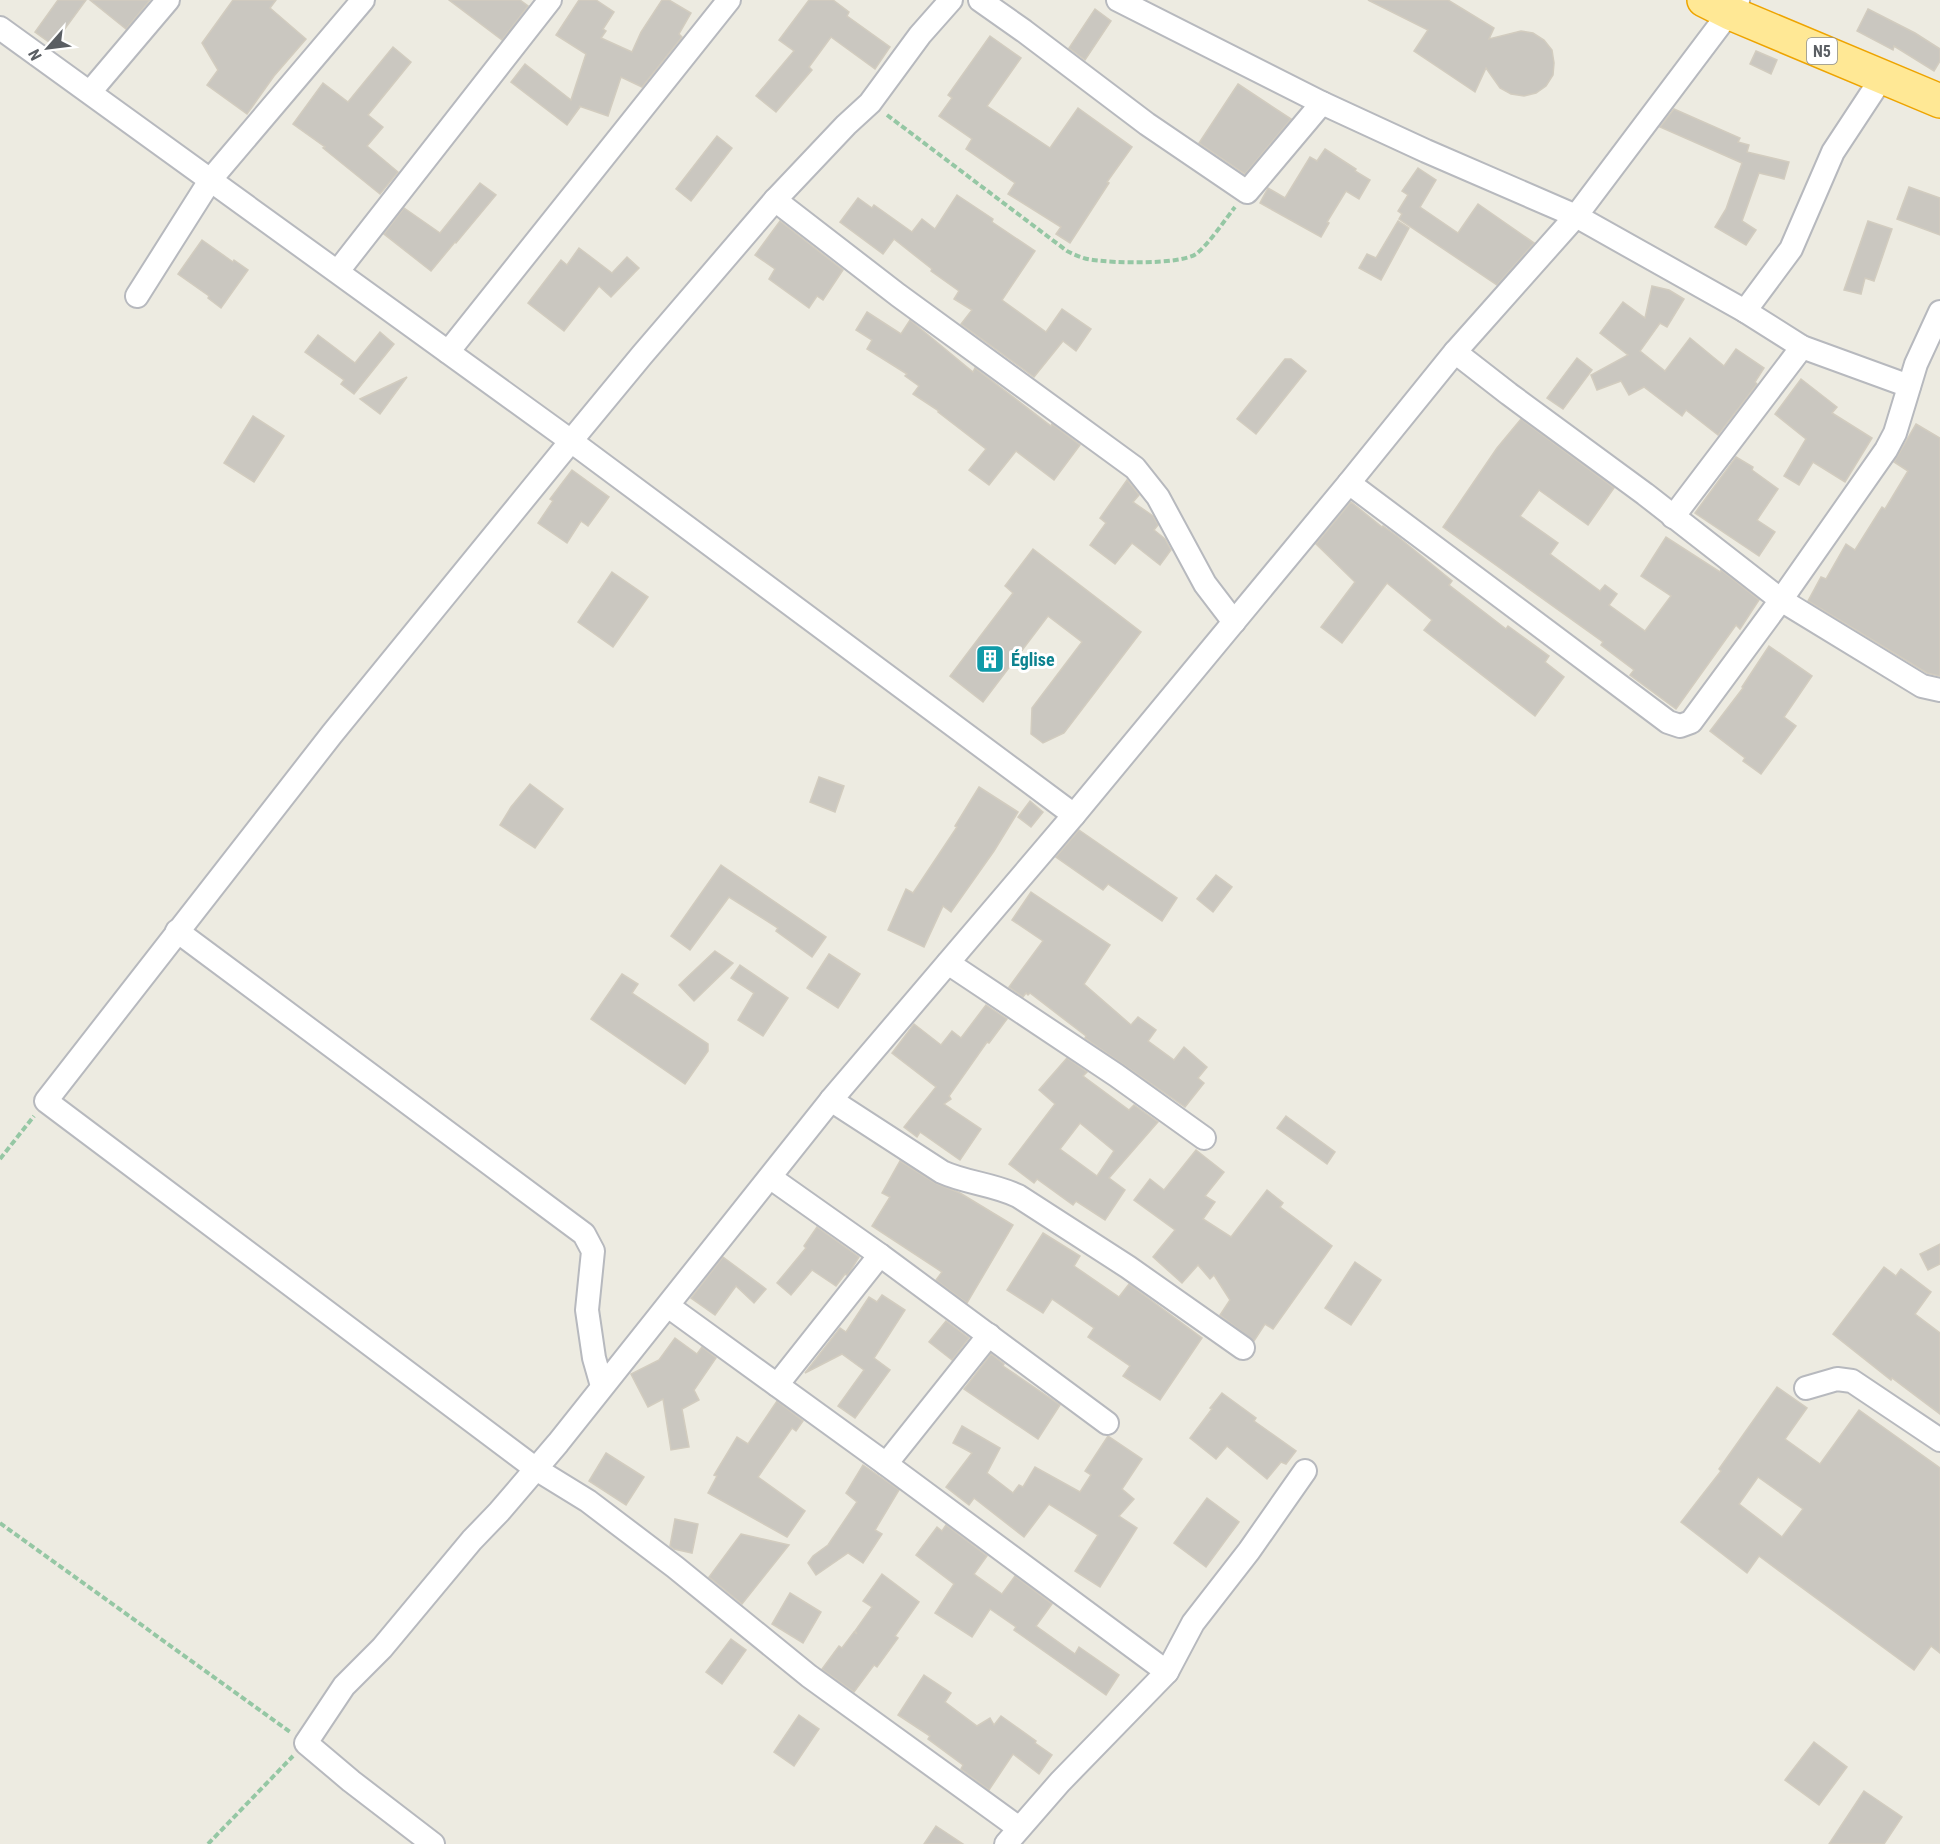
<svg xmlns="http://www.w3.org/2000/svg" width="1940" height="1844" viewBox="0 0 1940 1844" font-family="'Roboto Condensed',sans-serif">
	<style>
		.building { fill: #cac7c0; stroke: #d2ccbf; stroke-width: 1.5; fill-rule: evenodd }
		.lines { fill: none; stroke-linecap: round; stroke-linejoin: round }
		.minor-casing { stroke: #b7b9be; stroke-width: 26 }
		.trunk-casing { stroke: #eea400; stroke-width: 36 }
		.path { stroke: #95c7a4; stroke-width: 4; stroke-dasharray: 6 3; stroke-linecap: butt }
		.minor { stroke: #fff; stroke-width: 22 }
		.trunk { stroke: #ffe895; stroke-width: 33 }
		.labels { text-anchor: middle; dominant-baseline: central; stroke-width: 6; stroke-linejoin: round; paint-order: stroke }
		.shield { fill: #fff; stroke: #8c8e92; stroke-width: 1.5 }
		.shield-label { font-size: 16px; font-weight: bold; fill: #5a5e63 }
		.culture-label { font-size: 18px; font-weight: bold; fill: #0d838f; stroke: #fff; text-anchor: start }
	</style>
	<rect width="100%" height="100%" fill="#edebe1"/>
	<g class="building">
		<polygon points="58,0 86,0 53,45 35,32"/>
		<polygon points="90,0 150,0 126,29"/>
		<polygon points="233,0 276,0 270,8 306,39 274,76 247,114 207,85 218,70 202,43"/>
		<polygon points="449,0 520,0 528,6 502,40"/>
		<polygon points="579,0 596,0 614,12 603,29 606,31 601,38 632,52 641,32 662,0 669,0 691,13 679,34 682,37 642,87 621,77 608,116 579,106 580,107 567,125 511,82 525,64 571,100 586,54 556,35"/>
		<polygon points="809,0 833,0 849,12 847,16 890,47 875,69 831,37 809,67 812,70 776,112 756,96 794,51 779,40"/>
		<polygon points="1368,0 1448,0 1494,28 1489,39 1521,31 1533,33 1544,40 1552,50 1554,63 1553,75 1546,86 1536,93 1524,96 1511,94 1500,88 1486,68 1475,92 1414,51 1428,30"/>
		<polygon points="1095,9 1111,21 1085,60 1069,48"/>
		<polygon points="1868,9 1915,33 1940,49 1940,61 1934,71 1894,46 1893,50 1857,31"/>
		<polygon points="990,36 1021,58 987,106 1050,148 1078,108 1132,147 1107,182 1109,183 1070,243 1056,234 1061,227 1008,194 1015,183 966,149 972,139 939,116 952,98 948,95"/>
		<polygon points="393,47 411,62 368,115 383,127 367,146 398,172 380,194 323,148 325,147 293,124 323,83 348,102"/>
		<polygon points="1756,51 1777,60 1771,74 1750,64"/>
		<polygon points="1238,84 1291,119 1245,174 1199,143"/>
		<polygon points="1674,109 1740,138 1738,142 1749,145 1747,152 1789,162 1784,179 1759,173 1742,221 1756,230 1746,245 1715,227 1726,209 1742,163 1660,127"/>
		<polygon points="717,136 732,148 691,201 676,189"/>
		<polygon points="1325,149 1356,169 1355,171 1370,180 1359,199 1346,191 1327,222 1329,223 1321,237 1260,203 1268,188 1285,198 1310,157 1317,161"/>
		<polygon points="1418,168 1436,180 1420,207 1458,233 1478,204 1534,243 1497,285 1399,219 1402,214 1398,211 1408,195 1402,191"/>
		<polygon points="480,183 496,195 456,243 455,242 431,271 384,234 404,208 440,233"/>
		<polygon points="1909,187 1940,198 1940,235 1897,219"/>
		<polygon points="957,195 993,219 992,222 1035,251 1002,300 1046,332 1062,309 1091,329 1076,351 1063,341 1034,377 961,324 972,310 954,299 959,291 931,271 932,269 894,239 883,254 840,222 858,198 872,208 874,205 912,232 922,219 935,229"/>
		<polygon points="780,221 843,270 823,300 817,296 809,308 769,279 775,269 755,255"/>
		<polygon points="1398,221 1409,228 1381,280 1359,268 1367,254 1376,258"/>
		<polygon points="1868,221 1892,229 1874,281 1865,278 1861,294 1844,290"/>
		<polygon points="202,240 233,262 234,260 248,270 221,308 208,298 209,296 178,274"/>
		<polygon points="579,248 612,273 627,257 639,268 611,297 599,286 564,331 528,303 561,260 567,265"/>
		<polygon points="1652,286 1669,290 1684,299 1667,327 1660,323 1640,351 1665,371 1690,338 1724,366 1736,349 1764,368 1755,382 1757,384 1718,435 1686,410 1682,416 1644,387 1629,395 1621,381 1597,390 1591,375 1628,355 1600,333 1623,302 1645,318"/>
		<polygon points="867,312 901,334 910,320 973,372 975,368 1051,426 1052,424 1080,445 1054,480 1016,451 989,485 969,470 986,449 938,412 939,411 913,394 919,386 905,376 907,374 867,349 872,340 856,330"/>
		<polygon points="380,332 394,344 354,394 341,384 344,380 305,352 318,335 355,363"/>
		<polygon points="1577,358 1592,370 1563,409 1547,398"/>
		<polygon points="1285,359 1291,359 1306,371 1256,434 1237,419"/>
		<polygon points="407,377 380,414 360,399"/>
		<polygon points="1801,379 1837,407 1832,413 1872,438 1845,482 1813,462 1799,485 1784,476 1806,439 1775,414"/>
		<polygon points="253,416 284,436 254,482 224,463"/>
		<polygon points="1521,419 1614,488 1588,525 1539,490 1520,516 1558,543 1550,554 1600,591 1605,585 1617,594 1609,605 1645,631 1671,596 1641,576 1666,537 1720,572 1721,570 1759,600 1740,629 1736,625 1676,709 1630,675 1634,670 1601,645 1603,642 1443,527 1497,448"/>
		<polygon points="1916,424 1940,438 1940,676 1927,673 1808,601 1821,577 1826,579 1846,544 1855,550 1882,507 1885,509 1908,471 1894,462"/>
		<polygon points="1736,457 1753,467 1752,470 1778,489 1757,520 1775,532 1759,556 1695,513"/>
		<polygon points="572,470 609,497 588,526 581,521 567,543 538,523 553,501 550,499"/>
		<polygon points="1127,480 1139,495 1133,502 1153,516 1158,525 1154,530 1165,539 1171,550 1160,565 1132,543 1115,564 1090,545 1106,523 1100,518"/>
		<polygon points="1351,502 1382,527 1383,526 1397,536 1452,581 1449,585 1506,629 1508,626 1549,656 1545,662 1564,677 1535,716 1424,630 1432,620 1387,583 1342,643 1321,627 1355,582 1316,544"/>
		<polygon points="1033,549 1141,632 1064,733 1043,743 1031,734 1032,708 1082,642 1048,616 983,702 950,676 1013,593 1005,586"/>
		<polygon points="612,572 648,597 613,647 578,622"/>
		<polygon points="1769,646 1812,676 1784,717 1796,726 1761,774 1743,761 1745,758 1710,731 1743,688 1742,687"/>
		<polygon points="819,777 844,786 835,812 810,802"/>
		<polygon points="530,784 563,809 535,848 500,825 511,807"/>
		<polygon points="979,787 1018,812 994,851 951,912 943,906 924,947 888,930 906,889 913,893 957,827 955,826"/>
		<polygon points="1030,801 1043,812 1031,827 1018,817"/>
		<polygon points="1079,830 1177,898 1162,921 1108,884 1103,890 1056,857"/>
		<polygon points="721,865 826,937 812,957 776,931 778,928 729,897 690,950 671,936"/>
		<polygon points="1216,875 1232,887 1213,912 1197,899"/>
		<polygon points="1031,892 1110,945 1084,984 1131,1025 1138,1017 1156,1030 1148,1041 1174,1060 1184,1047 1207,1067 1198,1078 1204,1083 1185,1107 1085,1038 1086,1036 1030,993 1028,995 1026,993 1023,997 1009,987 1043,941 1012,920"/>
		<polygon points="715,951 733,963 694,1001 679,985"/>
		<polygon points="829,954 860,974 838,1008 807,988"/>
		<polygon points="740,965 788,998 763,1036 738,1020 754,993 731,978"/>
		<polygon points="622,974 638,984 632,993 708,1044 708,1051 685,1084 591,1019"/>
		<polygon points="986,1005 1007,1019 989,1043 987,1042 949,1096 951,1099 944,1104 981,1129 960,1160 920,1132 917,1137 904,1127 936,1087 892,1053 914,1024 941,1045 952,1031 961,1038"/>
		<path d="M1067 1058 1087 1072 1083 1076 1129 1110 1134 1105 1158 1122 1109 1178 1125 1190 1105 1220 1076 1201 1073 1205 1037 1179 1034 1183 1009 1164 1055 1104 1039 1090ZM1080 1123 1114 1151 1097 1176 1060 1149Z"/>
		<polygon points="1286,1116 1335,1152 1327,1164 1277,1128"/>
		<polygon points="1196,1150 1224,1172 1205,1196 1215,1202 1203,1219 1231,1237 1267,1190 1283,1203 1280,1207 1332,1246 1273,1329 1265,1324 1254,1341 1220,1315 1230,1300 1214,1275 1210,1279 1198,1265 1182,1283 1153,1257 1175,1230 1134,1200 1150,1179 1164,1190"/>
		<polygon points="900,1161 935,1183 960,1193 1013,1225 967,1303 936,1280 942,1272 872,1226 890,1197 882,1193"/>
		<polygon points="817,1227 859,1257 849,1273 847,1275 845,1274 836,1286 812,1270 791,1295 777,1283 806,1248 804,1246"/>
		<polygon points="1043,1233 1080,1256 1074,1266 1119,1297 1129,1284 1202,1338 1160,1400 1123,1376 1130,1366 1088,1337 1094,1328 1052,1299 1043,1313 1007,1290"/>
		<polygon points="1940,1244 1940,1264 1928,1270 1920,1254"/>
		<polygon points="723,1257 766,1289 754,1303 736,1286 715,1315 691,1298"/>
		<polygon points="1355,1262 1381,1280 1351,1325 1325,1308"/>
		<polygon points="1884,1267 1896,1276 1901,1269 1931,1292 1915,1314 1940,1333 1940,1414 1892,1378 1891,1380 1833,1334"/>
		<polygon points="882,1295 905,1310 874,1358 890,1370 855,1418 838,1406 864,1370 842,1354 805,1373 840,1328 846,1332 869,1297 877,1302"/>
		<polygon points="946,1321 969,1338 952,1360 929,1342"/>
		<polygon points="675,1338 697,1354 702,1347 716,1358 694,1390 699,1400 682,1409 689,1447 671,1450 663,1399 648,1407 631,1374 659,1360"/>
		<polygon points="991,1354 1004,1364 1003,1366 1060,1405 1038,1439 964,1389"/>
		<path d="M1777 1387 1807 1408 1785 1439 1820 1464 1859 1410 1940 1468V1653L1931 1646 1914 1670 1759 1556 1747 1573 1681 1522 1721 1471 1719 1469ZM1758 1477 1803 1509 1782 1537 1739 1504Z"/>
		<polygon points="1222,1393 1256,1418 1254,1421 1296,1451 1286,1464 1281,1462 1267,1479 1227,1446 1216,1459 1190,1438 1212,1409 1210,1408"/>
		<polygon points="777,1401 803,1421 796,1431 792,1428 758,1477 805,1511 787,1537 708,1493 717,1476 714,1475 737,1437 748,1444"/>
		<polygon points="962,1426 1000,1448 987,1473 1013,1493 1019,1485 1023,1487 1035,1467 1080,1492 1091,1475 1085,1471 1108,1436 1142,1459 1122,1489 1134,1499 1119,1516 1137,1528 1100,1587 1075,1571 1098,1535 1049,1504 1024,1537 974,1498 969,1505 946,1487 972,1453 953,1443"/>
		<polygon points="606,1453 644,1477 626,1505 589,1481"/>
		<polygon points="863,1465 899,1490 875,1530 882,1534 863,1563 848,1553 816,1575 808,1563 813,1556 828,1545 857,1502 846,1493"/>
		<polygon points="1207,1498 1239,1522 1206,1567 1174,1543"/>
		<polygon points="675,1519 698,1524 692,1553 674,1549 670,1546"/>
		<polygon points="946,1525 987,1556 974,1574 1002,1594 1015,1576 1052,1604 1036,1626 1075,1654 1079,1647 1119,1675 1106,1695 1014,1630 1016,1627 990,1609 972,1637 935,1613 954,1584 916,1555 937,1527 942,1531"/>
		<polygon points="741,1534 789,1545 742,1604 709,1577"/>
		<polygon points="882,1574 919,1602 895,1636 898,1638 877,1667 874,1665 854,1692 822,1669 839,1646 842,1648 854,1632 857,1634 855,1631 872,1607 863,1601"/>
		<polygon points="790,1593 821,1612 803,1643 772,1624"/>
		<polygon points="731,1639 746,1650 722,1684 706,1672"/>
		<polygon points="924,1675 951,1693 945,1702 977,1726 990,1718 994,1725 1001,1716 1036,1741 1035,1743 1052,1755 1039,1774 1013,1754 989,1790 961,1769 963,1765 928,1739 930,1736 898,1715"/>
		<polygon points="799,1715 819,1729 794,1766 774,1752"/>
		<polygon points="1814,1742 1847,1767 1819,1805 1785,1780"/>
		<polygon points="1864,1791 1902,1817 1884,1844 1829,1844"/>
		<polygon points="936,1826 963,1844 924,1844"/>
	</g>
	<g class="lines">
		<g class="minor-casing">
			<g id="minor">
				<polyline points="951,0 920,35 870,103 846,125 775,200 642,355 571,441 332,734 46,1101 536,1469 588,1501 675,1567 809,1676 1019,1828"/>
				<polyline points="980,0 1024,31 1147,124 1247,192 1322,103"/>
				<polyline points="1118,0 1322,103 1426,151 1576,216 1745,311 1802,347 1909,386"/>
				<polyline points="0,28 571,441 1074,815"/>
				<polyline points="90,92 168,0"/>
				<polyline points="775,200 898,295 1135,468 1158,497 1205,584 1234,622"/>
				<polyline points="338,271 550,0"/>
				<polyline points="137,296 211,179 363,0"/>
				<polyline points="1745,311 1791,249 1833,152 1883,76"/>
				<polyline points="448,352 729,0"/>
				<polyline points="1455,352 1509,394 1645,494 1781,600 1922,686 1940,690"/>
				<polyline points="1349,483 1668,722 1680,726 1691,722 1781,600 1886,450 1895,433 1916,364 1940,312"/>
				<polyline points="1673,517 1802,347"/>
				<polyline points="177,931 584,1234 593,1251 587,1310 594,1358 602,1386"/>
				<polyline points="948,963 1116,1075 1204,1138"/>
				<path d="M831 1100 942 1172C966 1183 993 1184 1018 1196L1128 1267 1243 1348"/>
				<polyline points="771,1178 880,1255 1107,1423"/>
				<polyline points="668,1306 886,1464 1167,1672"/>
				<polyline points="777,1385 880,1255"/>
				<polyline points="1806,1388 1837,1379 1852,1381 1940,1440"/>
				<polyline points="886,1464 989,1335"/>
				<polyline points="433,1844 351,1781 306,1743 344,1686 382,1648 472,1540 499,1512 558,1443 831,1100 1074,815 1349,483 1455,352 1576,216 1738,1"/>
				<polyline points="1006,1844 1060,1782 1167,1672 1193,1623 1249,1551 1305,1471"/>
			</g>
		</g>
		<g class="trunk-casing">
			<polyline id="trunk" points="1704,0 1730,13 1940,101"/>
		</g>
		<g class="path">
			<path d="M887 115 1067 251C1075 255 1084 259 1093 260 1114 263 1179 265 1196 254 1209 244 1224 221 1235 207"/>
			<polyline points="0,1159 34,1116"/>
			<polyline points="0,1523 290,1732"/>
			<polyline points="208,1844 293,1756"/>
		</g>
		<use href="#minor" class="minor"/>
		<use href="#trunk" class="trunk"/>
	</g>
	<defs>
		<g id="building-square" transform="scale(1.5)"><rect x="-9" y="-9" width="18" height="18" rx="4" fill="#0f9aa8" stroke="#fff"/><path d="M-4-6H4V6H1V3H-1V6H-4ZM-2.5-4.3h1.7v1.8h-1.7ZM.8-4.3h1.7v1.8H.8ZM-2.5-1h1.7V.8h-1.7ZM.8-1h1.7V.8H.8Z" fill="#fff"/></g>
	</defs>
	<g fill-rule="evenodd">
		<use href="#building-square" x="990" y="659"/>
	</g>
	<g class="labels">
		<rect class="shield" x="1807" y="38" width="30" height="26" rx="4.5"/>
		<g class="shield-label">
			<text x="1822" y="51">N5</text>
		</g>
		<g class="culture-label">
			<text x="1011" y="659">Église</text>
		</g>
	</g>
	<g transform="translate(48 48) rotate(242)" stroke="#ffffff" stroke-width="4.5" paint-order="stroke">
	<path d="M0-4.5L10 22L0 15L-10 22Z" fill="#5a5e63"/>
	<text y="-9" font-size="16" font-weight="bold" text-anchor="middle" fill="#5a5e63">N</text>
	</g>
</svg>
